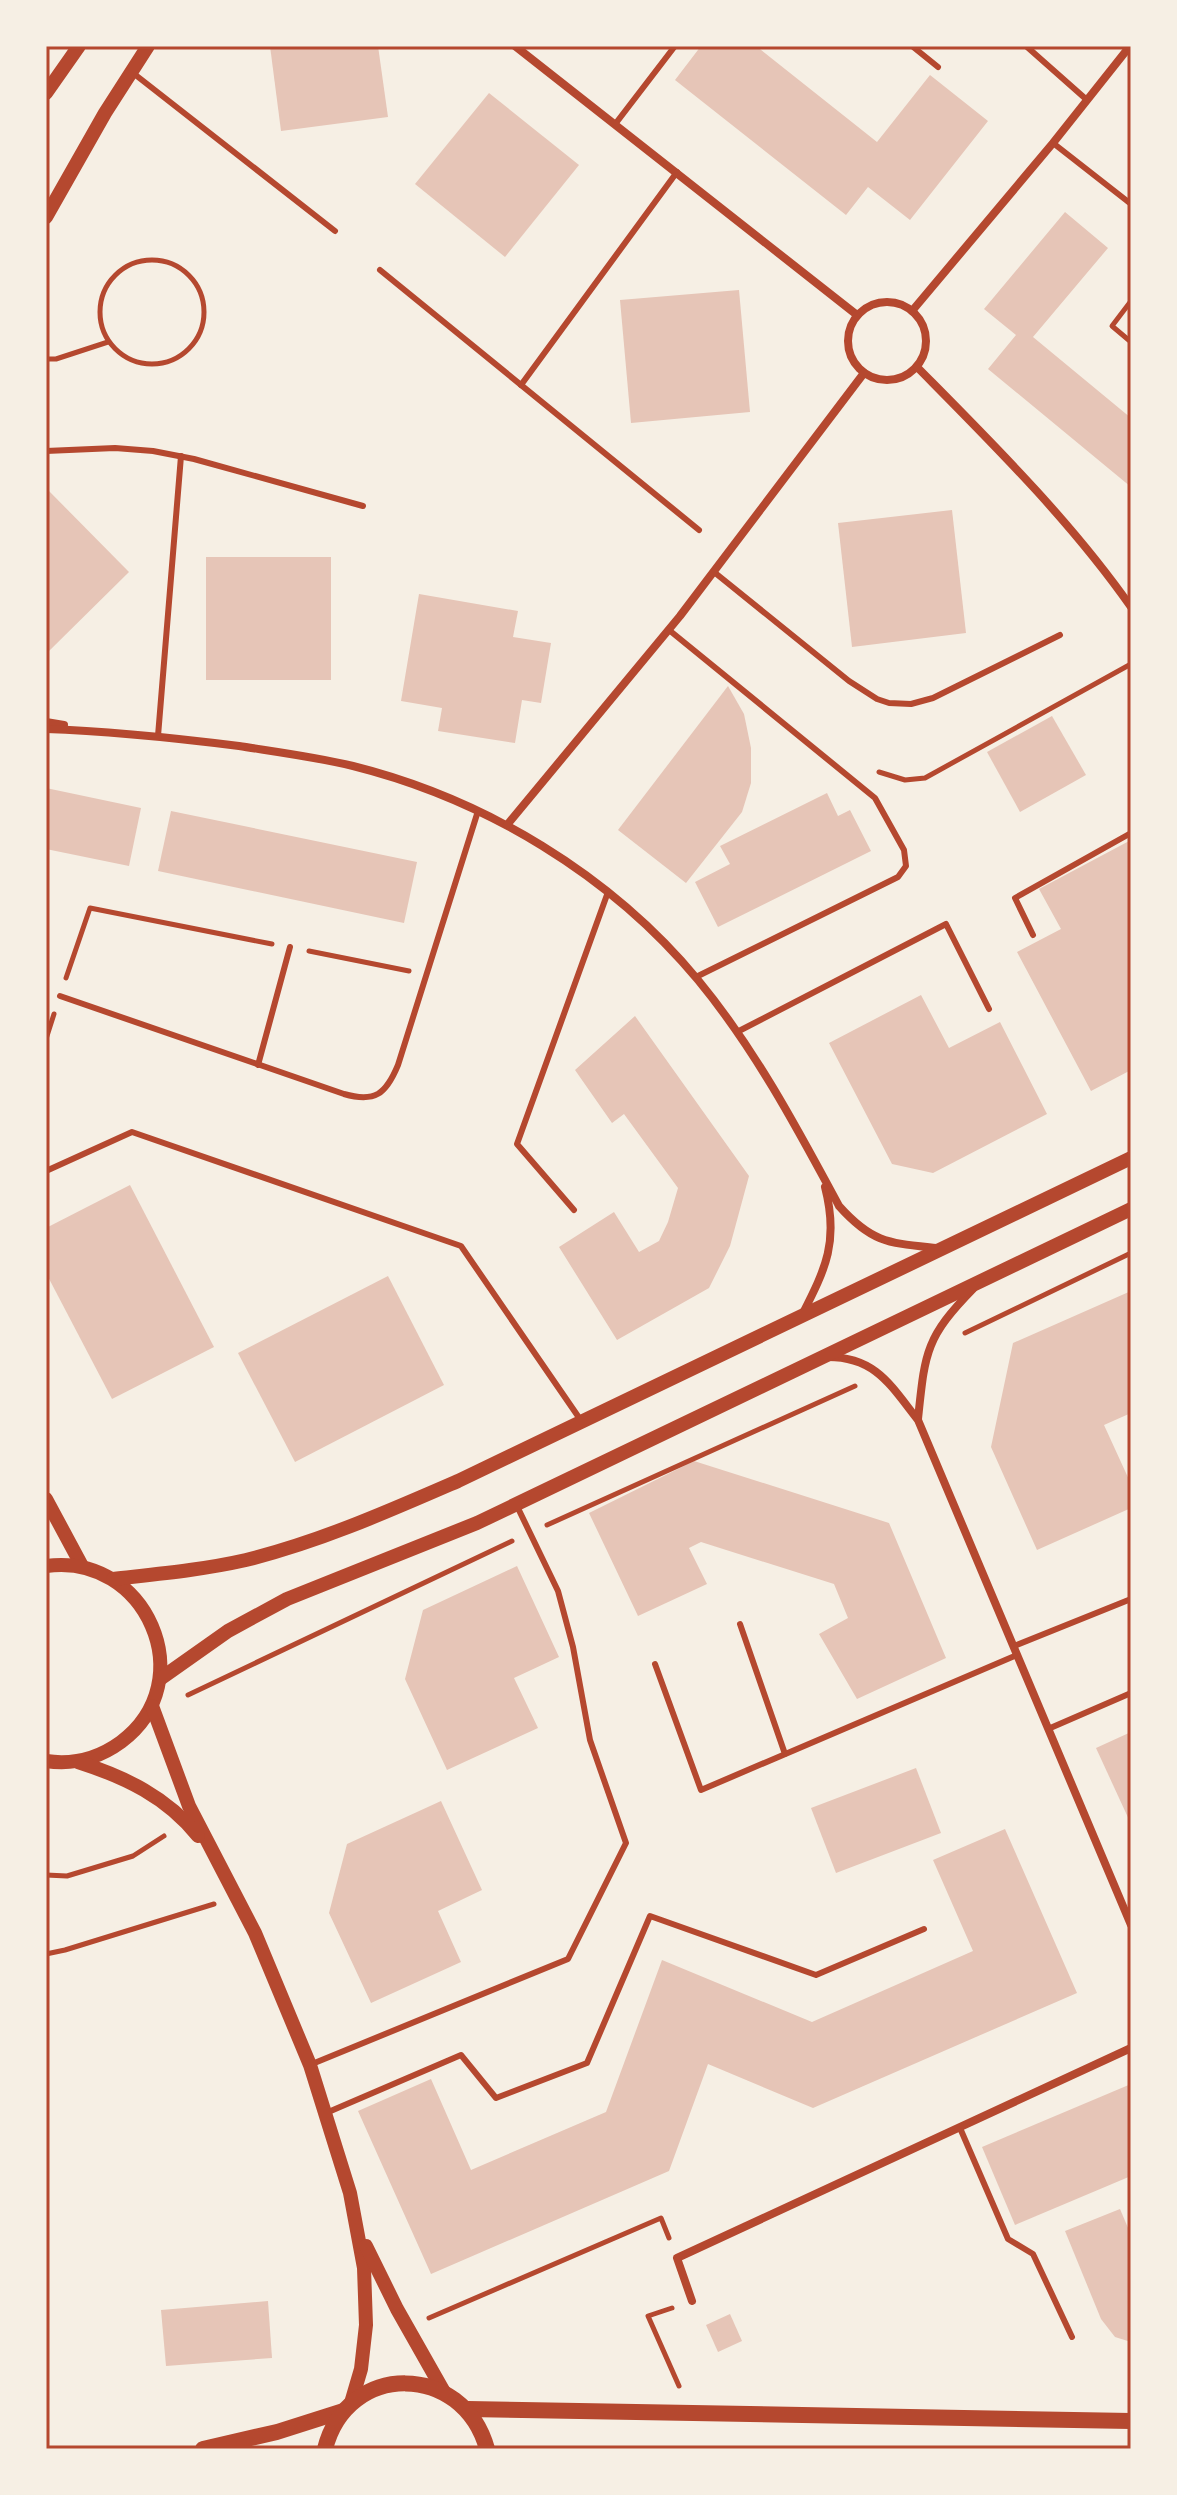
<svg xmlns="http://www.w3.org/2000/svg" width="1177" height="2495" viewBox="0 0 1177 2495" font-family="'Titillium Web',sans-serif">
	<style>
		.building { fill: #e6c5b7 }
		.lines { fill: none; stroke-linecap: round; stroke-linejoin: round }
		.path { stroke: #b5482f; stroke-width: 5 }
		.service { stroke: #b5482f; stroke-width: 6 }
		.minor { stroke: #b5482f; stroke-width: 8 }
		.tertiary { stroke: #b5482f; stroke-width: 14 }
		.secondary { stroke: #b5482f; stroke-width: 16 }
		.neatline { fill: none; stroke: #b5482f; stroke-width: 3 }
	</style>
	<rect width="100%" height="100%" fill="#f6efe4"/>
	<g class="building">
		<polygon points="270,46 378,46 388,117 281,131"/>
		<polygon points="701,46 756,46 877,142 930,75 988,121 910,220 868,187 846,215 675,80"/>
		<polygon points="489,93 579,165 505,257 415,184"/>
		<polygon points="1065,212 1108,248 1033,337 1131,418 1131,487 988,369 1016,335 984,309"/>
		<polygon points="739,290 750,412 631,423 620,300"/>
		<polygon points="46,488 129,572 48,652 46,651"/>
		<polygon points="952,510 966,633 852,647 838,523"/>
		<rect x="206" y="557" width="125" height="123"/>
		<polygon points="419,594 518,611 513,637 551,643 541,703 522,700 515,743 438,731 442,708 401,701"/>
		<polygon points="728,686 744,714 751,748 751,783 742,812 686,883 618,830"/>
		<polygon points="1052,716 1086,775 1020,812 987,752"/>
		<polygon points="46,788 141,808 129,866 46,849"/>
		<polygon points="827,793 838,816 850,810 871,851 718,927 695,882 730,864 720,846"/>
		<polygon points="171,811 417,862 404,923 158,871"/>
		<polygon points="1131,840 1131,1070 1091,1091 1017,952 1061,929 1039,889"/>
		<polygon points="921,995 949,1048 1000,1022 1047,1114 933,1173 892,1164 829,1043"/>
		<polygon points="635,1016 749,1176 730,1246 709,1288 617,1340 559,1247 614,1212 639,1252 659,1241 668,1222 678,1188 624,1114 612,1123 575,1070"/>
		<polygon points="130,1185 214,1347 112,1399 46,1273 46,1228"/>
		<polygon points="388,1276 444,1385 295,1462 238,1353"/>
		<polygon points="1131,1291 1131,1413 1104,1425 1131,1484 1131,1508 1037,1550 991,1447 1013,1343"/>
		<polygon points="694,1461 889,1523 946,1658 857,1699 819,1634 848,1618 834,1584 701,1542 689,1548 707,1584 638,1616 589,1513"/>
		<polygon points="517,1566 559,1657 514,1678 538,1728 447,1770 405,1679 423,1610"/>
		<polygon points="1131,1732 1131,1824 1096,1748"/>
		<polygon points="916,1768 941,1833 836,1873 811,1808"/>
		<polygon points="441,1801 482,1890 438,1911 461,1962 371,2003 329,1913 347,1844"/>
		<polygon points="1005,1829 1077,1993 813,2108 708,2064 669,2171 431,2274 358,2111 431,2079 471,2170 606,2112 662,1960 812,2022 973,1951 933,1860"/>
		<polygon points="1131,2084 1131,2176 1015,2225 982,2147"/>
		<polygon points="1120,2209 1131,2235 1131,2342 1115,2337 1101,2319 1065,2231"/>
		<polygon points="268,2301 272,2358 166,2366 161,2310"/>
		<polygon points="730,2314 742,2341 718,2352 706,2325"/>
	</g>
	<g class="lines">
		<g class="path">
			<circle cx="152" cy="312" r="52"/>
			<polyline points="1131,301 1112,326 1131,342"/>
			<polyline points="46,359 56,359 108,342"/>
			<polyline points="879,772 905,780 925,778 1131,664"/>
			<polyline points="309,951 409,971"/>
			<polyline points="66,978 90,908 272,944"/>
			<polyline points="46,1039 54,1014"/>
			<polyline points="965,1333 1131,1253"/>
			<polyline points="547,1525 855,1386"/>
			<polyline points="188,1695 512,1541"/>
			<polyline points="46,1875 67,1876 133,1856 164,1836"/>
			<polyline points="46,1954 65,1950 214,1904"/>
			<polyline points="672,2308 648,2316 679,2386"/>
			<polyline points="429,2318 661,2218 669,2238"/>
		</g>
		<g class="service">
			<polyline points="912,46 938,67"/>
			<polyline points="1026,46 1087,100"/>
			<polyline points="133,73 335,231"/>
			<polyline points="616,123 675,46"/>
			<polyline points="1053,143 1131,204"/>
			<polyline points="380,270 699,530"/>
			<polyline points="521,385 677,172"/>
			<polyline points="46,451 115,448 153,451 194,459 363,506"/>
			<polyline points="714,572 849,681 877,699 889,703 911,704 933,698 1060,635"/>
			<polyline points="669,630 875,798 904,850 906,866 898,877 696,977"/>
			<polyline points="158,736 181,456"/>
			<polyline points="1033,935 1015,898 1131,833"/>
			<path d="M60 996 344 1094C375 1103 386 1094 398 1065L478 811"/>
			<polyline points="737,1032 946,924 989,1009"/>
			<polyline points="258,1065 290,947"/>
			<polyline points="46,1171 132,1132 461,1246 582,1422"/>
			<polyline points="574,1210 517,1144 608,892"/>
			<polyline points="740,1624 785,1754"/>
			<polyline points="1014,1646 1131,1599"/>
			<polyline points="655,1664 701,1790 1017,1655"/>
			<polyline points="1048,1729 1131,1693"/>
			<polyline points="312,2064 568,1959 626,1843 590,1740 573,1647 558,1591 516,1504"/>
			<polyline points="326,2113 461,2055 496,2098 587,2063 650,1916 816,1975 924,1929"/>
			<polyline points="960,2128 1008,2239 1033,2254 1072,2337"/>
		</g>
		<g class="minor">
			<polyline points="515,46 857,315"/>
			<circle cx="887" cy="341" r="39"/>
			<polyline points="912,311 1053,143 1130,46"/>
			<path d="M917 367C992 443 1070 520 1131 607"/>
			<polyline points="46,722 64,725"/>
			<path d="M46 729C111 731 175 738 239 746 277 752 316 757 353 766 485 799 611 875 698 980 755 1049 797 1128 839 1206 872 1243 889 1243 936 1248"/>
			<polyline points="507,825 680,616 864,373"/>
			<path d="M802 1315C826 1268 839 1241 825 1187"/>
			<path d="M828 1357C876 1357 891 1386 918 1420L1131 1925"/>
			<path d="M918 1419C925 1353 925 1338 973 1289"/>
			<polyline points="692,2301 677,2258 1131,2048"/>
		</g>
		<g class="tertiary">
			<polyline points="46,93 79,46"/>
			<polyline points="46,217 105,113 148,46"/>
			<polyline points="46,1499 82,1566"/>
			<path d="M46 1566C146 1552 203 1681 121 1742 99 1758 73 1765 46 1761"/>
			<path d="M113 1579C157 1574 202 1570 246 1560 319 1542 389 1511 458 1481L1131 1158"/>
			<polyline points="160,1679 228,1631 287,1599 477,1523 1131,1209"/>
			<polyline points="152,1706 189,1806 255,1933 310,2065 350,2193 364,2268 366,2325 361,2369 351,2403"/>
			<path d="M78 1762C125 1777 167 1797 198 1836"/>
			<polyline points="366,2246 397,2309 444,2392"/>
		</g>
		<g class="secondary">
			<polyline points="468,2409 1131,2421"/>
			<polyline points="203,2449 277,2432 343,2411"/>
			<path d="M325 2449C347 2361 463 2362 487 2449"/>
		</g>
	</g>
	<rect width="1177" height="2495" fill="none" stroke="#f6efe4" stroke-width="96"/>
	<rect x="48" y="48" width="1081" height="2399" class="neatline"/>
</svg>
